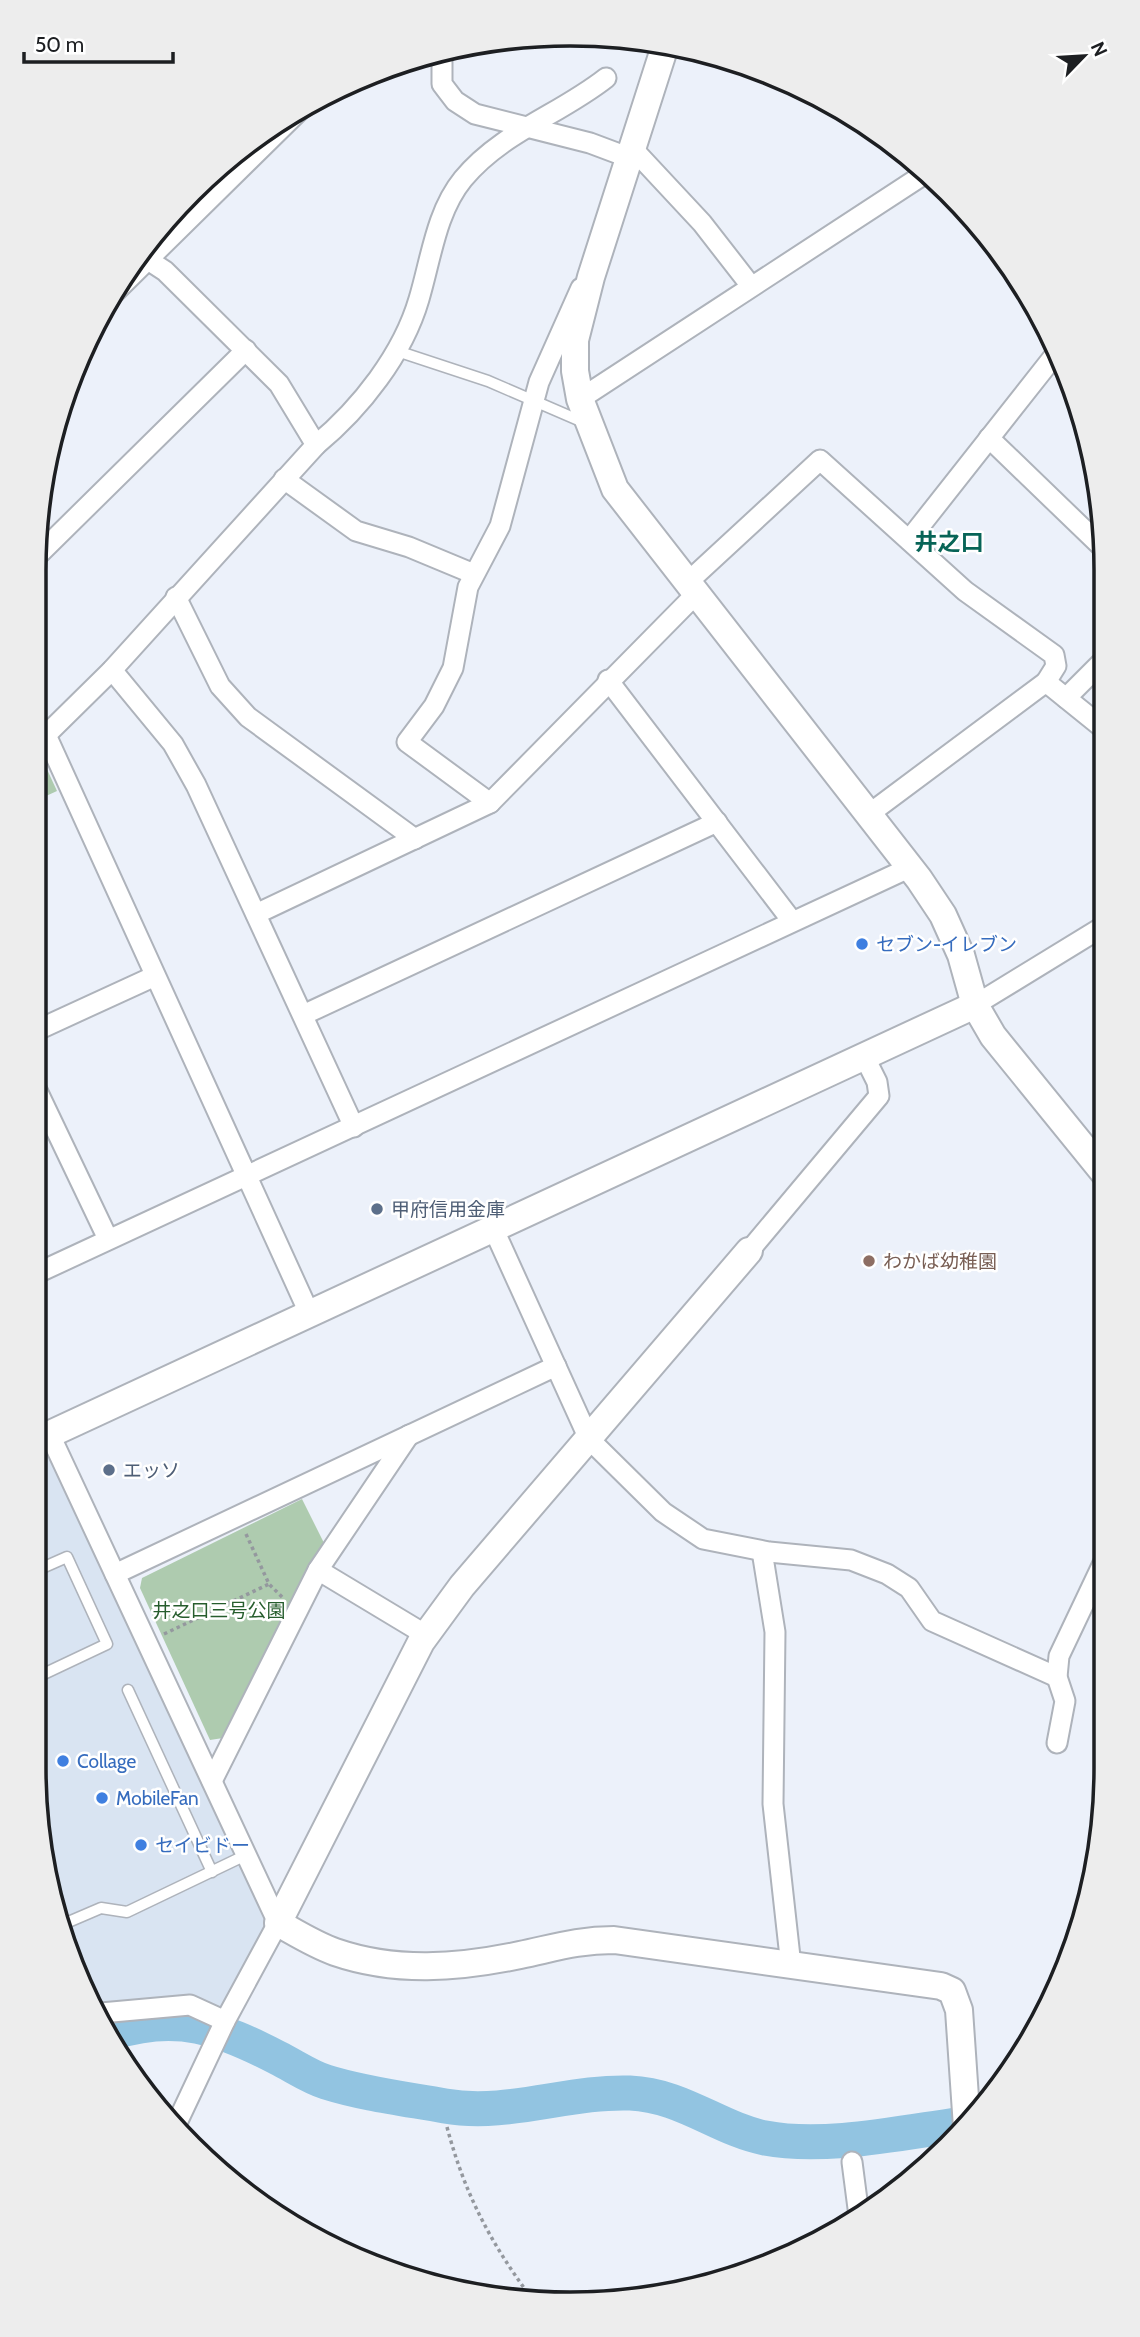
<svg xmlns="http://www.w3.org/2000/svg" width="1140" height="2337" viewBox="0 0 1140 2337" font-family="Cabin,'Noto Sans JP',sans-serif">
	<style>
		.built { fill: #d9e4f2 }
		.green { fill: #aecbaf }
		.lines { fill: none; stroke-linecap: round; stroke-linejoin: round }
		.river { stroke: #92c4e1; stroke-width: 35 }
		.lane-casing { stroke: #aeb3bb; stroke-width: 13 }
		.street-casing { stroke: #aeb3bb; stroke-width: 23 }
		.secondary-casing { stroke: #aeb3bb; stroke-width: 30 }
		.path { stroke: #94989e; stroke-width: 3.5; stroke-dasharray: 3.5 3.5; stroke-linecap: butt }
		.lane { stroke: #fff; stroke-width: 10 }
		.street { stroke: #fff; stroke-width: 19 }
		.secondary { stroke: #fff; stroke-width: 26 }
		.shop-dot { fill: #3f7fe0; stroke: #fff; stroke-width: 2.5 }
		.service-dot { fill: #5c6f8a; stroke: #fff; stroke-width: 2.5 }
		.education-dot { fill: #8d6e63; stroke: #fff; stroke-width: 2.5 }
		.labels { text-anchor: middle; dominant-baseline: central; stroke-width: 5; stroke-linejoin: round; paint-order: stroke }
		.shop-label { font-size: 19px; fill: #366cbe; stroke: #fff; text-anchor: start }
		.service-label { font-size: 19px; fill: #4e5e75; stroke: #fff; text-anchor: start }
		.education-label { font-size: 19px; fill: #785e54; stroke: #fff; text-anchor: start }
		.park-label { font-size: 19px; fill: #265d2d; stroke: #fff }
		.quarter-label { font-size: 23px; font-weight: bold; fill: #076457; stroke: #fff }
		.rim { fill: none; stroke: #1d1f22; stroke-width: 3.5 }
	</style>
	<rect width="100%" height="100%" fill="#ecf1fa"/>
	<polygon class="built" points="50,1435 278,1923 225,2021 190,2005 101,2013 62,1940 33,1767 33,1442"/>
	<g class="green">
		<polygon points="33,739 57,791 33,802"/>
		<polygon points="302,1499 324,1543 223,1738 210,1740 140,1588 142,1578"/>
	</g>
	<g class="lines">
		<path class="river" d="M112 2033C177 2012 220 2028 278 2058 294 2066 310 2077 326 2082 364 2094 406 2099 445 2106 507 2117 568 2091 630 2093 682 2095 719 2129 765 2138 827 2150 908 2131 971 2123"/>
		<g class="lane-casing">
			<g id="lane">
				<polyline points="397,351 488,381 583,422"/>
				<polyline points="33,1679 107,1644 67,1557 33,1572"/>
				<polyline points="128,1690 212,1872"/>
				<polyline points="59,1926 101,1908 127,1912 246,1855"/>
			</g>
		</g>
		<g class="street-casing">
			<g id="street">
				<polyline points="442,51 442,84 455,101 475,114 590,143 630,158"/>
				<polyline points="633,149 702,223 751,286"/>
				<polyline points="111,296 302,108"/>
				<polyline points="580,399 926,173"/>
				<polyline points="989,438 1102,547"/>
				<path d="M316 445C361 408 403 354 419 299 431 259 436 212 463 179 502 132 559 115 606 78"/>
				<polyline points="284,479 356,531 409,547 474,574"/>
				<polyline points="909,540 1058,351"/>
				<polyline points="34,559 246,350"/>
				<polyline points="689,581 820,460 965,591 1054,655 1056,666 1046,682"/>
				<polyline points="176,597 220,686 248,717 415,839"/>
				<polyline points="112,670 173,744 196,785 354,1127"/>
				<polyline points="608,680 792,921"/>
				<polyline points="1066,698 1103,661"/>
				<polyline points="33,722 46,735 310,1315"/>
				<polyline points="46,735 112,670 316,445 279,384 165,271 139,254"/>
				<polyline points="490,803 407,742 434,706 453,668 468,587 500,526 539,382 581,288"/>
				<polyline points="869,814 1046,682 1103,728"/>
				<polyline points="256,914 490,803 698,592"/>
				<polyline points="975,1005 1104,926"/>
				<polyline points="303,1015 717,822"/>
				<polyline points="33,1032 155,976"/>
				<polyline points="33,1082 108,1239"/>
				<polyline points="494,1230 589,1439 663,1512 703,1539 769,1552 851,1560 887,1574 909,1588 932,1621 1057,1677"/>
				<polyline points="749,1251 879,1096 877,1082 864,1056"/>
				<polyline points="33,1275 911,867"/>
				<polyline points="50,1435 278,1923 225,2021 175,2127"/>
				<polyline points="762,1551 775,1632 773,1804 791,1966"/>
				<polyline points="318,1570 426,1635"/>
				<polyline points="115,1574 556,1366"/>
				<polyline points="1057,1743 1065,1701 1057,1677 1059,1656 1106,1557"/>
				<polyline points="212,1781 318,1570 409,1435"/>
				<polyline points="101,2013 190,2005 225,2021"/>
				<polyline points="852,2162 859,2216"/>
			</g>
		</g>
		<g class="secondary-casing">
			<g id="secondary">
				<polyline points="666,43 591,277 575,340 575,371 580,399 615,489 919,879 943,915 961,955 975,1005 993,1036 1105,1174"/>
				<path d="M749 1251 462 1586 421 1642 278 1923C296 1933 315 1945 335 1952 396 1973 458 1968 520 1955 554 1948 578 1940 614 1940L941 1986 952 1991 959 2010 967 2127"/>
				<polyline points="33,1442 975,1005"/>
			</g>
		</g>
		<g class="path">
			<polyline points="246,1534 269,1584 284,1599"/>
			<polyline points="164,1634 269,1584"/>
			<path d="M447 2127C464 2192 490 2242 530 2296"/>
		</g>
		<use href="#lane" class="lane"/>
		<use href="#street" class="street"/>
		<use href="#secondary" class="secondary"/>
	</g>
	<g class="shop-dot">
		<circle cx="862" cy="944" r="7"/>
		<circle cx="63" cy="1761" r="7"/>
		<circle cx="102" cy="1798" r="7"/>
		<circle cx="141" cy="1845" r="7"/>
	</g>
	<g class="service-dot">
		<circle cx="377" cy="1209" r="7"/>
		<circle cx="109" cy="1470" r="7"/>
	</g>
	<circle class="education-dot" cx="869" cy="1261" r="7"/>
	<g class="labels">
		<g class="shop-label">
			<text x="876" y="944">セブン-イレブン</text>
			<text x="77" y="1761">Collage</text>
			<text x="116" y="1798">MobileFan</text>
			<text x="155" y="1845">セイビドー</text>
		</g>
		<g class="service-label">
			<text x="391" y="1209">甲府信用金庫</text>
			<text x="123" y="1470">エッソ</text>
		</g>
		<g class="education-label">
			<text x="883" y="1261">わかば幼稚園</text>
		</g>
		<g class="park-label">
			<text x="219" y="1610">井之口三号公園</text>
		</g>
		<g class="quarter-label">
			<text x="949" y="542">井之口</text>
		</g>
	</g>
	<path d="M0 0H1140V2337H0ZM570 46H570A524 524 0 0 1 1094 570V1768A524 524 0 0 1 570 2292H570A524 524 0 0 1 46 1768V570A524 524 0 0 1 570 46Z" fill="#ededed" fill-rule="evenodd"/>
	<path class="rim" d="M570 46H570A524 524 0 0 1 1094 570V1768A524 524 0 0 1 570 2292H570A524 524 0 0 1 46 1768V570A524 524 0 0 1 570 46Z"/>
	<g transform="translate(1084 56) rotate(65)" stroke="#ffffff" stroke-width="5" paint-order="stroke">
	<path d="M0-5L12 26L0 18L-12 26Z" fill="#1d1f22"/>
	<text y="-10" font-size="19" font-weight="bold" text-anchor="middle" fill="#1d1f22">N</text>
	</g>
	<path d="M24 52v10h149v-10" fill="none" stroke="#1d1f22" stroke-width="3.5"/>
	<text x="35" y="52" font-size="21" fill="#1d1f22" stroke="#ffffff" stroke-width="5" paint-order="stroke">50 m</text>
</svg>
